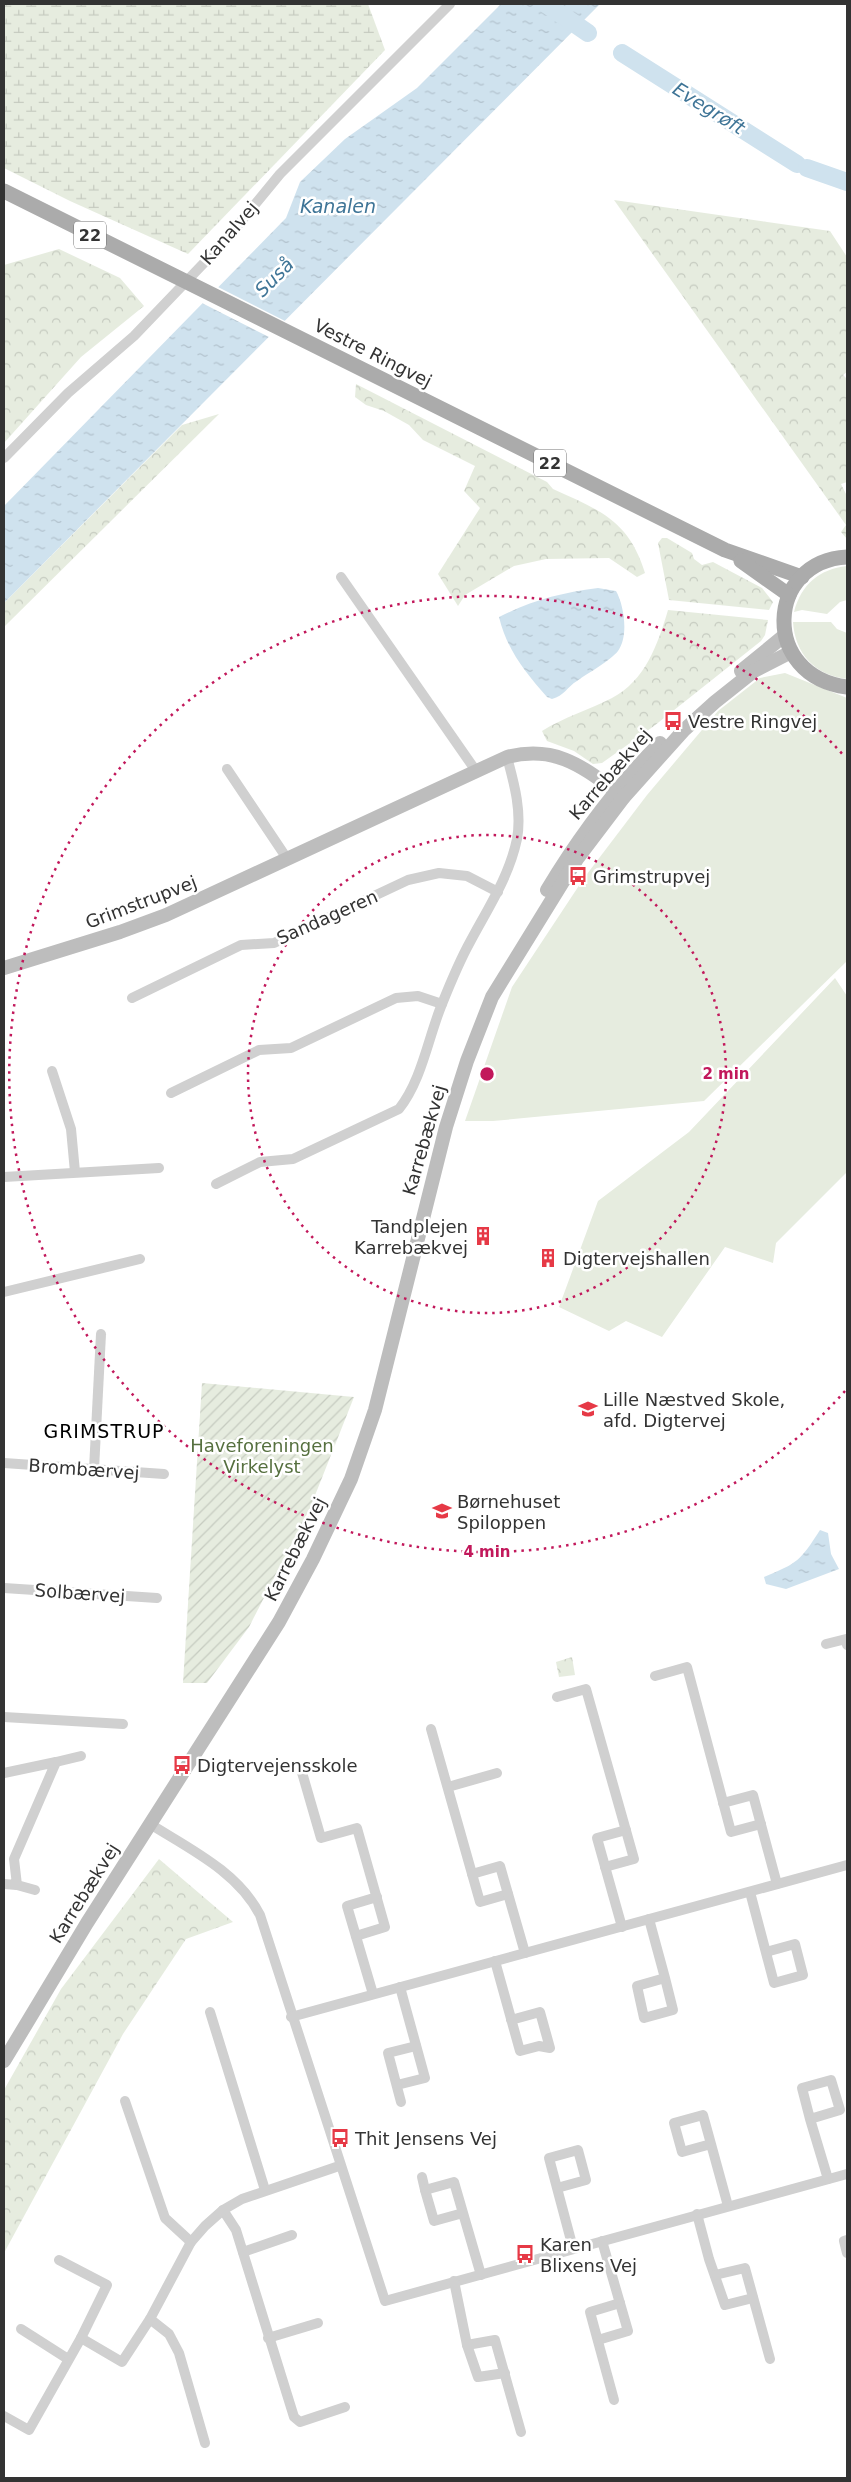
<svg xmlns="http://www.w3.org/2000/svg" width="851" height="2482" viewBox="0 0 851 2482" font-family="'DejaVu Sans',sans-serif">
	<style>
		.grass { fill: #e6ecdf }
		.forest { fill: url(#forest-crowns) }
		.wetland { fill: url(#wetland-marsh) }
		.garden { fill: url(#garden-furrows) }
		.water { fill: url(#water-ripples) }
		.pier { fill: #fff }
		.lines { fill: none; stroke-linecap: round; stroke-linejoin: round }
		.river { stroke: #cfe2ee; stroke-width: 18 }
		.street { stroke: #d0d0d0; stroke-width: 10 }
		.secondary { stroke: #bdbdbd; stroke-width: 14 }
		.primary { stroke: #ababab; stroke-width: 15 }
		.ring { fill: none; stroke: #c2185b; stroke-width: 2.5; stroke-dasharray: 2.5 5 }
		.labels { text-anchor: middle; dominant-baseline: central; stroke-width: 5; stroke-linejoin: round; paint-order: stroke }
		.shield { fill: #fff; stroke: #707070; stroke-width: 1 }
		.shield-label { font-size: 16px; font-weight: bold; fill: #333 }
		.street-label { font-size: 18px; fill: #333; stroke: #fff }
		.poi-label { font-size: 18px; fill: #333; stroke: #fff; text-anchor: start }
		.park-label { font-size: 18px; fill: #56703f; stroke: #fff }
		.water-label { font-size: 19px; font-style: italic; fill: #3f7597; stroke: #fff }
		.neighbourhood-label { font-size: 19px; letter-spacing: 1px; fill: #000; stroke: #fff }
		.centre { fill: #c2185b; stroke: #fff; stroke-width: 2.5 }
		.ring-label { font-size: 15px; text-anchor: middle; font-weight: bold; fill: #c2185b; stroke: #fff; stroke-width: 5; stroke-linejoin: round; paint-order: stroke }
	</style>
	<defs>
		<pattern id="forest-crowns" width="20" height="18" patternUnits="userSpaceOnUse" patternTransform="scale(1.25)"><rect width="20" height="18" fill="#e6ecdf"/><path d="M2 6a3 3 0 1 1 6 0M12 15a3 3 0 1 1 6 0" fill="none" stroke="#c6cbc0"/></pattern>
		<pattern id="wetland-marsh" width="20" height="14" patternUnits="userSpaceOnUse" patternTransform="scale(1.25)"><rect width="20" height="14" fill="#e6ecdf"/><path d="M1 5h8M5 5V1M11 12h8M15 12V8" fill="none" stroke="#c6cbc0"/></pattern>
		<pattern id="garden-furrows" width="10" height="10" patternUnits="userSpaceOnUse" patternTransform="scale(1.25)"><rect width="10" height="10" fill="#e6ecdf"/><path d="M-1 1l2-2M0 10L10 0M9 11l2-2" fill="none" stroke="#c6cbc0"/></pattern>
		<pattern id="water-ripples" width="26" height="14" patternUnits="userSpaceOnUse" patternTransform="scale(1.25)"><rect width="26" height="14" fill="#cfe2ee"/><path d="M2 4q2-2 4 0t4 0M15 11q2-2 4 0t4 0" fill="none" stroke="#b2c2cd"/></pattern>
	</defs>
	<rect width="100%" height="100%" fill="#fff"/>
	<g class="grass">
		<path d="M847 566V600L840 602 827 614 802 610 794 612C801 585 819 569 847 566Z"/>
		<path d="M793 622H831L837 629 847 633V679C815 675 795 654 793 622Z"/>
		<polygon points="785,673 847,698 847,961 704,1101 493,1121 465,1121 512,987 584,878 647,795 718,711 760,678"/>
		<polygon points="835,978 847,996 847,1172 776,1243 773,1263 725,1247 662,1337 626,1321 609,1331 559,1307 598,1201 689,1132"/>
	</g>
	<g class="forest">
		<polygon points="614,200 830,231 847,257 847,372 843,375 847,379 847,482 841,484 847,496 847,539 841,532 846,525"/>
		<polygon points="59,249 120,278 144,306 81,357 4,443 4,265"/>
		<path d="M356 384 547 482 553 489C599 510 629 520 645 573L637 577 609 558 546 559 514 566 465 595 458 606 438 574 480 508 464 491 475 466 423 440 409 425 384 411 366 405 355 397Z"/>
		<polygon points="219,414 4,627 4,603 182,425"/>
		<polygon points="662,538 667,538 692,553 694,559 702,565 713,562 762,588 773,602 769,610 669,600 658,543"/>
		<path d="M668 610 768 620 765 635 761 641 654 726 602 763 593 764 574 751 547 741 542 731C564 717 589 710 612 698 645 681 658 644 668 610Z"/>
		<polygon points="572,1657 575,1675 559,1677 556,1662"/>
		<polygon points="159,1859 233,1922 186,1939 123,2034 4,2253 4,2090 61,1989"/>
	</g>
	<polygon class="wetland" points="4,4 368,4 385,50 188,254 70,201 4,168"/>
	<polygon class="garden" points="202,1383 354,1397 310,1508 249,1627 207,1683 183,1683"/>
	<g class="water">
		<polygon points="501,4 600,4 4,603 4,506 286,218 300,182 345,139 417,88"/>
		<path d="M598 588 616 591C624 605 629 636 618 651 610 661 588 673 577 681 567 687 564 696 552 699L547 697C525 672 507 650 499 617 533 600 560 593 598 588Z"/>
		<path d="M820 1530 828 1533 831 1554 839 1569 786 1589 766 1584 764 1577C798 1563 800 1561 820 1530Z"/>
	</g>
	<polygon class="pier" points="216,286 287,322 271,338 200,302"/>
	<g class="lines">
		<g class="river">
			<polyline points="546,4 588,33"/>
			<polyline points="622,53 797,164"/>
			<polyline points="807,168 847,182"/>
		</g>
		<g class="street">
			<polyline points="4,458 68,393 134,336 225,241 280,174 450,4"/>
			<polyline points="341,577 476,771"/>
			<polyline points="227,769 288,860"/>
			<polyline points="132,998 241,945 274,943 408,880 439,873 467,876 498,892"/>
			<polyline points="52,1071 71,1129 75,1172"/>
			<polyline points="171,1093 259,1050 291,1048 396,998 418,996 442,1004"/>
			<polyline points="4,1177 159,1168"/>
			<path d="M216 1184 260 1162 293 1159 399 1109C422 1080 428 1038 442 1004 450 984 459 962 470 942 488 908 509 877 517 839 522 811 514 783 507 757"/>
			<polyline points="4,1292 140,1259"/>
			<polyline points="4,1463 164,1474"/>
			<polyline points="94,1469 101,1334"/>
			<polyline points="4,1588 157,1598"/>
			<polyline points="826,1644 846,1639 847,1645"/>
			<polyline points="655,1676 687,1667 731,1832 761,1824"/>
			<polyline points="557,1697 586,1689 634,1859 605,1867"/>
			<polyline points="4,1717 123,1724"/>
			<polyline points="431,1729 480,1902 508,1894"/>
			<polyline points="56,1762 81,1756"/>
			<polyline points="301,1769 321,1838 357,1828 385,1927 356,1936"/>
			<polyline points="4,1773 56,1762 14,1859 17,1885 4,1884"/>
			<polyline points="448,1787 497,1773"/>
			<polyline points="723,1803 753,1795 777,1884"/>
			<path d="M150 1824C190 1849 238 1872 260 1915L385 2301 847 2174"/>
			<polyline points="472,1874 500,1866 525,1953"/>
			<polyline points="17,1885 35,1890"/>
			<polyline points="750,1892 774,1983 803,1975 795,1944 766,1952"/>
			<polyline points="649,1919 665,1978 637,1986 644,2018 673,2010 665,1978"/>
			<polyline points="622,1927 597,1838 626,1830"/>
			<polyline points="495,1961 520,2051 539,2046 550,2048 540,2012 511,2020"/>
			<polyline points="373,1994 347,1906 377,1897"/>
			<polyline points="210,2012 265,2190"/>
			<polyline points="291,2017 847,1865"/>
			<polyline points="397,2085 425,2078 400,1987"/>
			<polyline points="125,2101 165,2218 191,2242"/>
			<polyline points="401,2102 388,2053 416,2046"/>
			<polyline points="810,2119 802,2088 831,2080 840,2110 810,2119 828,2179"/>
			<polyline points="711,2144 703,2115 674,2123 682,2152 711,2144 728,2206"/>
			<polyline points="422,2177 425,2190"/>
			<polyline points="557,2188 549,2158 578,2150 586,2180 557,2188 573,2248"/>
			<polyline points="223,2210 236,2230 294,2417 300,2422 345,2407"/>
			<polyline points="463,2213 454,2182 425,2190 434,2221 463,2213 481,2275"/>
			<polyline points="697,2214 709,2259 725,2305 753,2298"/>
			<polyline points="847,2240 844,2241 847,2253"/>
			<polyline points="243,2252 292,2235"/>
			<polyline points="59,2260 107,2285 81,2338"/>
			<polyline points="715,2275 745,2268 770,2359"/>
			<polyline points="454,2281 467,2345 478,2377 505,2373"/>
			<polyline points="150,2319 169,2334 179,2353 205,2443"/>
			<polyline points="21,2329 68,2359"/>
			<polyline points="268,2338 318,2323"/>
			<polyline points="598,2340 628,2331 602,2241"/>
			<polyline points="467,2345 495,2340 521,2432"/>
			<polyline points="614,2400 590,2312 620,2303"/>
			<polyline points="4,2416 29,2430 81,2338 122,2362 150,2319 191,2242 205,2226 223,2210 242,2199 339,2166"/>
		</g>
		<g class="secondary">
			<polyline points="741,671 785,635"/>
			<path d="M547 890C579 837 616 787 660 743"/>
			<path d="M4 968 120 932 166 915 507 757C558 744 585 769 624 797"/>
			<polyline points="4,2061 87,1923 279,1622 313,1559 351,1479 375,1410 446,1127 467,1061 492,997 577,859 624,797 684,730 715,702 754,671 791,652"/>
		</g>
		<g class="primary">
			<polyline points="4,191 725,550 802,577"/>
			<path d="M847 557C766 561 760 676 847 687"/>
			<polyline points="741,561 789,595"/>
		</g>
	</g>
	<g class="ring">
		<circle cx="487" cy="1074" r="239"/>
		<path d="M845 1391A478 478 0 1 1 845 757"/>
	</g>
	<defs>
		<g id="bus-bare" transform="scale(1.5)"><path d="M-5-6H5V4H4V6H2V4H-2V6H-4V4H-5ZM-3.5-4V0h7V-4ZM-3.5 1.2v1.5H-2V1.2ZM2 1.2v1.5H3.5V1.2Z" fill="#e63946" stroke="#fff" stroke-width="2.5" paint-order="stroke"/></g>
		<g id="building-bare" transform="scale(1.5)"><path d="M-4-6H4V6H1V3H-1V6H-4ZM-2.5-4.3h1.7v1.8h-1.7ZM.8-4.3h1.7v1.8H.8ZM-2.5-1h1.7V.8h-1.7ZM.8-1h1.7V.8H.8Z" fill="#e63946" stroke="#fff" stroke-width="2.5" paint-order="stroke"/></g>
		<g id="school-bare" transform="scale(1.5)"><path d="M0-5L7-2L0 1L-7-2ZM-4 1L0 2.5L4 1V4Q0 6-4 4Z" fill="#e63946" stroke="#fff" stroke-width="2.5" paint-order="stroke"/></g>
	</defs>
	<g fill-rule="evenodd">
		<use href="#bus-bare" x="673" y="721"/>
		<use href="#bus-bare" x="578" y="876"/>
		<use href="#building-bare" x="483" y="1236"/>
		<use href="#building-bare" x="548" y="1258"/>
		<use href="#school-bare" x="588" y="1409"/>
		<use href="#school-bare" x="442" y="1511"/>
		<use href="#bus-bare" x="182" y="1765"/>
		<use href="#bus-bare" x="340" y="2138"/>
		<use href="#bus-bare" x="525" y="2254"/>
	</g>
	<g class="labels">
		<g class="shield">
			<rect x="74" y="221.5" width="32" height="27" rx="4"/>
			<rect x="534" y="449.5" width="32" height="27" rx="4"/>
		</g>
		<g class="shield-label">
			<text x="90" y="235">22</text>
			<text x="550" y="463">22</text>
		</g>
		<g class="street-label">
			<text transform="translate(229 233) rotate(-49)">Kanalvej</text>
			<text transform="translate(373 353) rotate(27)">Vestre Ringvej</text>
			<text transform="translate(610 774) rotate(-49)">Karrebækvej</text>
			<text transform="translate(141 902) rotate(-21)">Grimstrupvej</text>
			<text transform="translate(327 917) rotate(-24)">Sandageren</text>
			<text transform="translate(424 1140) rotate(-74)">Karrebækvej</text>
			<text transform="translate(84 1469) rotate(4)">Brombærvej</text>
			<text transform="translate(295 1549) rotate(-63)">Karrebækvej</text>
			<text transform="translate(80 1593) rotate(4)">Solbærvej</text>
			<text transform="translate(84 1893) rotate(-58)">Karrebækvej</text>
		</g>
		<g class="poi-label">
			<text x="688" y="721">Vestre Ringvej</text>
			<text x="593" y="876">Grimstrupvej</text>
			<text x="468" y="1226" text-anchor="end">Tandplejen<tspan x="468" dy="21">Karrebækvej</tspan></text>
			<text x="563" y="1258">Digtervejshallen</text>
			<text x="603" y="1399">Lille Næstved Skole,<tspan x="603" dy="21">afd. Digtervej</tspan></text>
			<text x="457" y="1501">Børnehuset<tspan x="457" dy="21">Spiloppen</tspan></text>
			<text x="197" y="1765">Digtervejensskole</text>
			<text x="355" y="2138">Thit Jensens Vej</text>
			<text x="540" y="2244">Karen<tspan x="540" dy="21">Blixens Vej</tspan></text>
		</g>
		<g class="park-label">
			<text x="262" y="1445">Haveforeningen<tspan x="262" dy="21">Virkelyst</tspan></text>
		</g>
		<g class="water-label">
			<text transform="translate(709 108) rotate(32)">Evegrøft</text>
			<text x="338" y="206">Kanalen</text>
			<text transform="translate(274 277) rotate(-45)">Suså</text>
		</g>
		<g class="neighbourhood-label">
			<text x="104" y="1431">GRIMSTRUP</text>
		</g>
	</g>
	<circle cx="487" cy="1074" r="8" class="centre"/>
	<g class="ring-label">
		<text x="726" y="1079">2 min</text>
		<text x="487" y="1557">4 min</text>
	</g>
	<rect width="851" height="2482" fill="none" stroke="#333333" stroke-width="10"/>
</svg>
